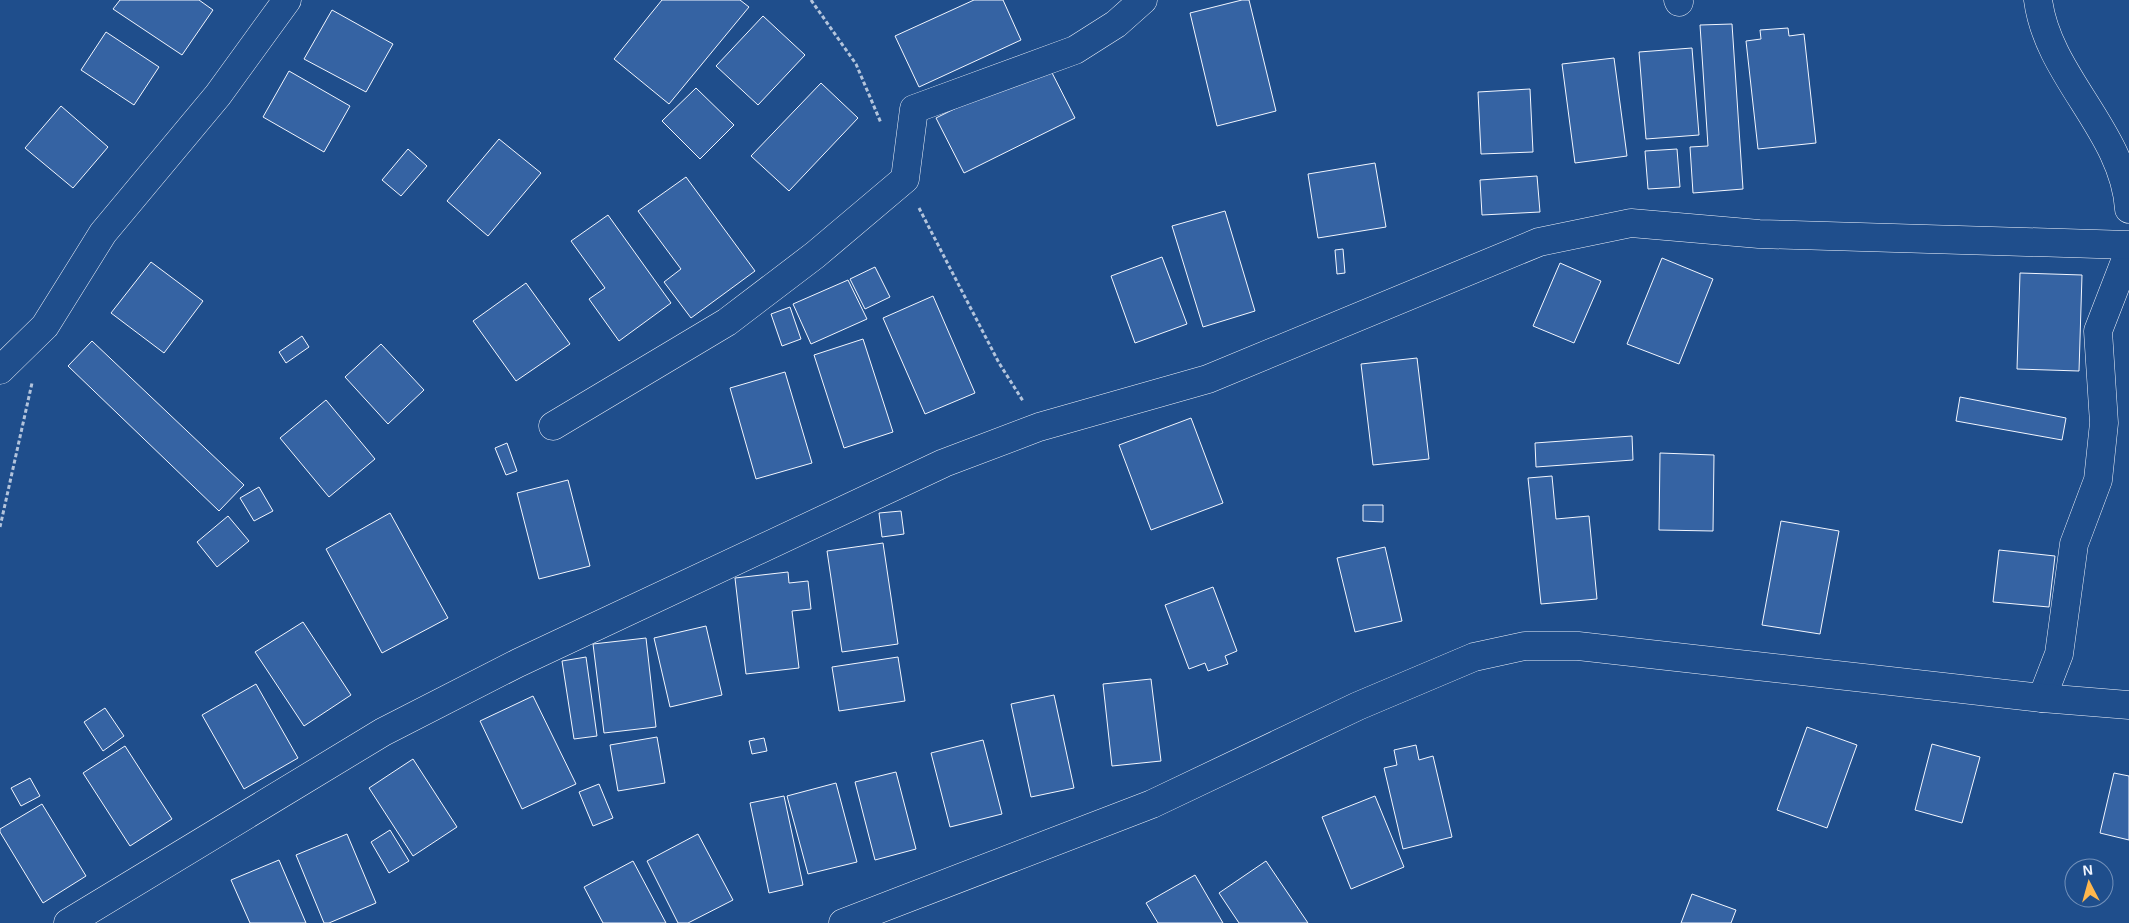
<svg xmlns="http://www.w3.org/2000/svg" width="2129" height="923" viewBox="0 0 2129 923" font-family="Arial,sans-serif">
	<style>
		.building { fill: #3563a3; stroke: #f2f6ff }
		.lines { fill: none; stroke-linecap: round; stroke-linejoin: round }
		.street-casing { stroke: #f2f6ff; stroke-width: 29 }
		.path { stroke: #b3c4dc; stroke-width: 3; stroke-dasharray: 4 2.5; stroke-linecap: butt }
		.street { stroke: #1f4e8c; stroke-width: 28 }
	</style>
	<rect width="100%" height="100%" fill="#1f4e8c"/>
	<g class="building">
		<polygon points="120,0 199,0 213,10 182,55 113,9"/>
		<polygon points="662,0 740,0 749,7 669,104 614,59"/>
		<polygon points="974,0 1003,0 1021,40 919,87 895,36"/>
		<polygon points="1242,0 1249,0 1276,111 1217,126 1190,13"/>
		<polygon points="332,10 393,44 366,92 304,59"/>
		<polygon points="763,16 805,55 758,105 716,66"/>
		<polygon points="1732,24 1743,189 1693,193 1690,147 1708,146 1700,25"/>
		<polygon points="1788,28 1789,36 1804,34 1816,143 1758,149 1746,41 1761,39 1760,30"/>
		<polygon points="106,32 159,67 134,105 81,70"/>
		<polygon points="1692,48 1699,135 1646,139 1639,52"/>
		<polygon points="1614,58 1627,156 1575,163 1562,64"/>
		<polygon points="1047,63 1075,118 964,173 936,118"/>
		<polygon points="289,71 350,106 324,152 263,117"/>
		<polygon points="821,83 858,118 789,191 751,156"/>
		<polygon points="696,88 734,125 700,159 662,121"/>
		<polygon points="1530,89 1533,152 1481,154 1478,92"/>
		<polygon points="61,106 108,147 73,188 25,148"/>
		<polygon points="499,139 541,173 488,236 447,201"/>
		<polygon points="408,149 427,166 401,196 382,180"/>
		<polygon points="1677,149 1680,187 1648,189 1645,151"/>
		<polygon points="1375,163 1386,227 1318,238 1308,174"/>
		<polygon points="1537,176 1540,212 1482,215 1480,180"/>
		<polygon points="686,177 755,271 691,318 664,282 681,269 638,211"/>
		<polygon points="1225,211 1255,311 1203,327 1172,226"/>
		<polygon points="608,215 671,303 619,341 589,299 605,288 571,241"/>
		<polygon points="1343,249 1345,273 1337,274 1335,250"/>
		<polygon points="1162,257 1187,324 1135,343 1111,276"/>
		<polygon points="1662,258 1713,279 1679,364 1627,344"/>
		<polygon points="151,262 203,301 164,353 111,313"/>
		<polygon points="1560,263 1601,281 1574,343 1533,326"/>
		<polygon points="875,267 890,297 865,309 850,279"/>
		<polygon points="2020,273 2082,275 2079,371 2017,369"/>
		<polygon points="848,280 867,319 811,344 793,304"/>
		<polygon points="526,283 570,344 516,381 473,321"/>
		<polygon points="933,296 975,393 925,414 883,318"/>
		<polygon points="790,307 801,339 782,346 771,314"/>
		<polygon points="302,336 309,347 286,363 279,352"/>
		<polygon points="863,339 893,432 844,448 814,355"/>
		<polygon points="92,341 244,485 219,511 68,366"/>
		<polygon points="381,344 424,390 388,424 345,377"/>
		<polygon points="1417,358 1429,459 1373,465 1361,364"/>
		<polygon points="785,372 812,463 756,479 730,388"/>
		<polygon points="1960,397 2066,418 2062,440 1956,421"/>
		<polygon points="326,400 375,459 329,497 280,438"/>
		<polygon points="1191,418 1223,503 1151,530 1119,445"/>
		<polygon points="1632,436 1633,460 1536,467 1535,443"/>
		<polygon points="507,443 517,471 506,475 495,448"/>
		<polygon points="1660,453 1714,455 1713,531 1659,530"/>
		<polygon points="1552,476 1556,519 1589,516 1597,599 1541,604 1528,478"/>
		<polygon points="568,480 590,566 539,579 517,493"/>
		<polygon points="259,487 273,511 254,521 240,498"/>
		<polygon points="1363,505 1383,505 1383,522 1363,521"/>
		<polygon points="901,511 904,534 882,537 879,513"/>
		<polygon points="390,513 448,618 382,653 326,549"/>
		<polygon points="228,516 249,541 217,567 197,542"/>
		<polygon points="1781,521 1839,531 1820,634 1762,625"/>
		<polygon points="883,543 898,644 842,652 827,551"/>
		<polygon points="1385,547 1402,621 1355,632 1337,558"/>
		<polygon points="1999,550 2055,556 2049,607 1993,602"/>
		<polygon points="788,572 789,583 808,581 811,609 792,611 799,668 746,674 735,578"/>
		<polygon points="1213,587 1237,651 1225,656 1228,664 1208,671 1205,663 1189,669 1165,605"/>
		<polygon points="303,622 351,695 304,726 255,652"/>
		<polygon points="706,626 722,695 670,707 654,638"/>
		<polygon points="646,638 656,727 604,733 593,644"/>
		<polygon points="586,657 597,736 574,739 562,661"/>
		<polygon points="898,657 905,701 839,711 832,667"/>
		<polygon points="1151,679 1161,761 1112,766 1103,684"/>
		<polygon points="256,684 298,758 244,789 202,715"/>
		<polygon points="1054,695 1074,788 1031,797 1011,704"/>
		<polygon points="533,696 576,784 522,809 480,721"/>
		<polygon points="105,708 124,736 103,751 84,722"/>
		<polygon points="1807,727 1857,745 1827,828 1777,810"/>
		<polygon points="657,737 665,783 618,791 610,745"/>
		<polygon points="764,738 767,751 752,754 749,741"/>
		<polygon points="983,740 1002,814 950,827 931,753"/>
		<polygon points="1932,744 1980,757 1962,823 1915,810"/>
		<polygon points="1416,745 1419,760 1433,756 1452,837 1403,849 1384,768 1397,765 1394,750"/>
		<polygon points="125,746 172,819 130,846 83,773"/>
		<polygon points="413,759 457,827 413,856 369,788"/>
		<polygon points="896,772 916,849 875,860 855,782"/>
		<polygon points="2114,773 2129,776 2129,840 2100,833"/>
		<polygon points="30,778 40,796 21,806 11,788"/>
		<polygon points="836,783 857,862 808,874 787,796"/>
		<polygon points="599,784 613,818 593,826 579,792"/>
		<polygon points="784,796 803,885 769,893 750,803"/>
		<polygon points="1375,796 1404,867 1351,889 1322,817"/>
		<polygon points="42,804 86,876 43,903 0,832 0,829"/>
		<polygon points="390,830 409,861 389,873 371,842"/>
		<polygon points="347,834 376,903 329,923 324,923 296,855"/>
		<polygon points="698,834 733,900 688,923 678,923 647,861"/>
		<polygon points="279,860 306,923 250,923 231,880"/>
		<polygon points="633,861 666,923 603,923 584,887"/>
		<polygon points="1266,861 1308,923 1239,923 1219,893"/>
		<polygon points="1195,875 1223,923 1158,923 1146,903"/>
		<polygon points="1692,894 1736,910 1731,923 1681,923"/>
	</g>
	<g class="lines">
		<g class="street-casing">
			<g id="street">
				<polyline points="1678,0 1679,2"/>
				<path d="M2038 0C2048 77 2124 131 2129 209"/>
				<polyline points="0,370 45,326 103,233 218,95 287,0"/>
				<polyline points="553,426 727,322 815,255 905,179 914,109 1075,50 1116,24 1143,0"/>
				<polyline points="2042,698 2059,654 2074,544 2098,480 2104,423 2098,331 2129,251"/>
				<polyline points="68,923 383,732 518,663 944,463 1039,427 1208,379 1539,242 1631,223 1759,234 2129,245"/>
				<polyline points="843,923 1152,804 1358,706 1474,657 1525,646 1578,646 2042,698 2129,705"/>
			</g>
		</g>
		<g class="path">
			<polyline points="811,0 856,64 881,123"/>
			<polyline points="919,208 999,363 1023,401"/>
			<polyline points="0,527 32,383"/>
		</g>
		<use href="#street" class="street"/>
	</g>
	<g transform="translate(2089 883) rotate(354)"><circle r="24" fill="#1f4e8c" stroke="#7391ba"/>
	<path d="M0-4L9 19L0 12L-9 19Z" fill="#ffb74d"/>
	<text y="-8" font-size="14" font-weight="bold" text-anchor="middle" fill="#f2f6ff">N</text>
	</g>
</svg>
